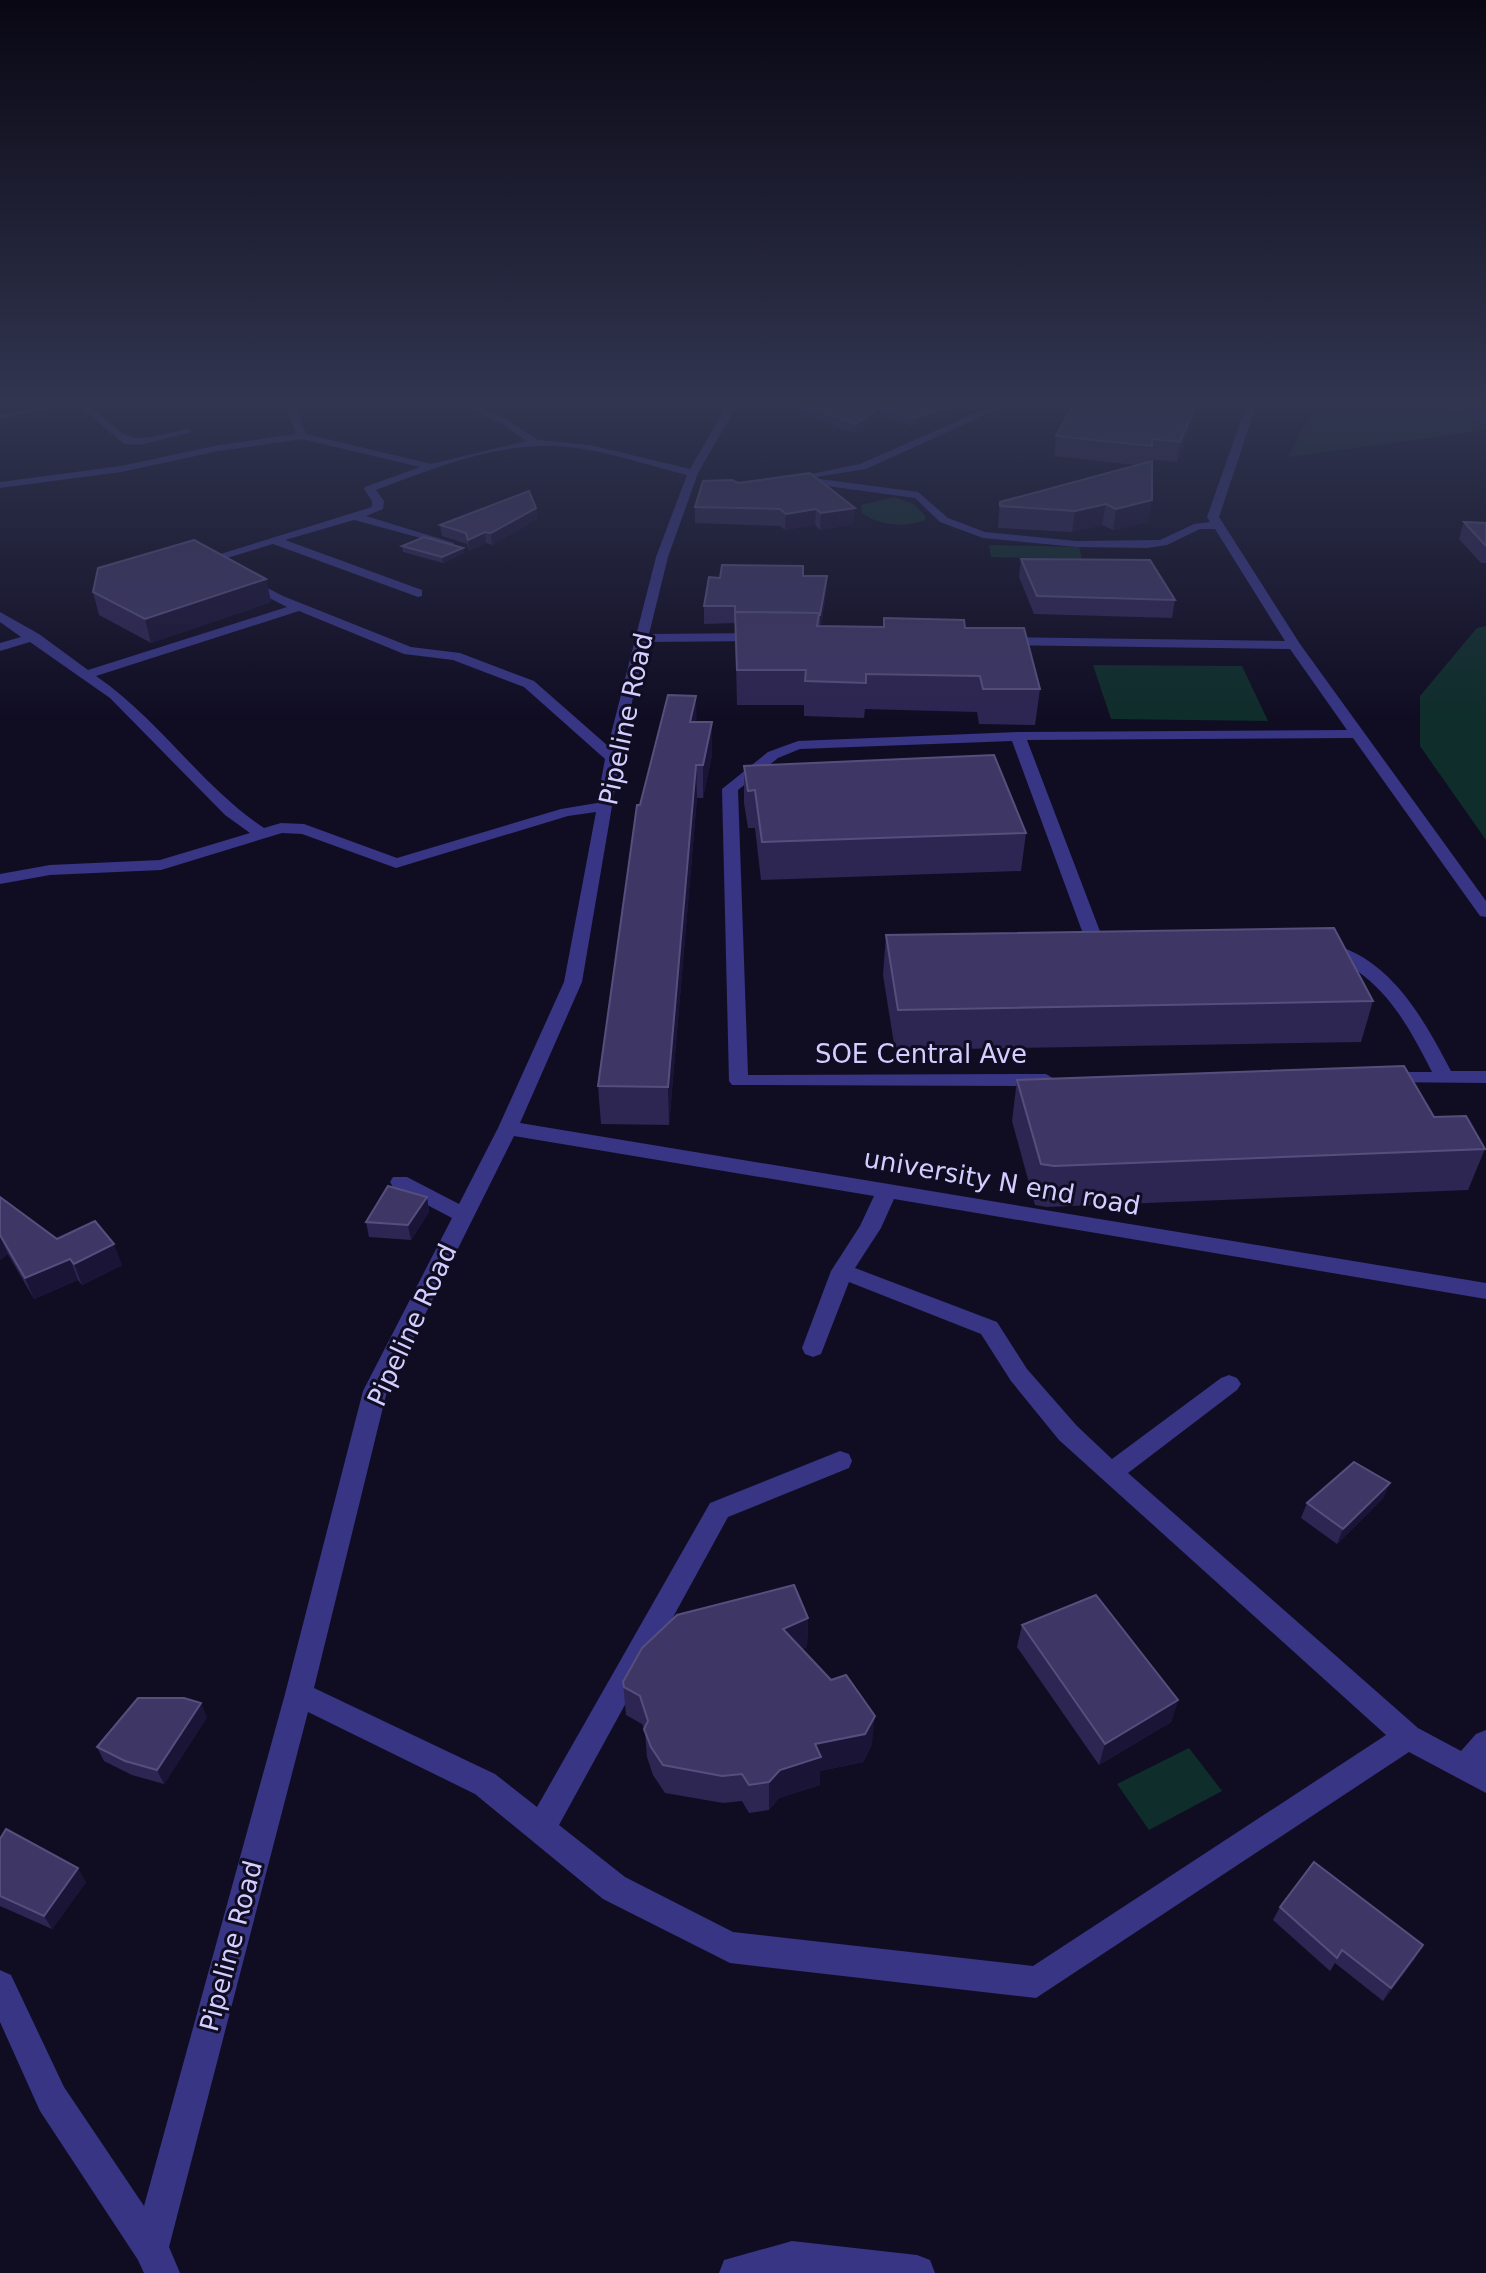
<svg xmlns="http://www.w3.org/2000/svg" width="1486" height="2273" viewBox="0 0 1486 2273" font-family="'DejaVu Sans',sans-serif">
	<style>
		.green { fill: #0f2d2b }
		.lines { fill: none; stroke-linecap: round; stroke-linejoin: round }
		.minor { fill: #373584; fill-rule: evenodd }
		.wall { fill: #2d2552 }
		.shaded-wall { fill: #1a1437 }
		.building { fill: #3e3765; stroke: #564f7d; stroke-width: 2 }
		.labels { text-anchor: middle; dominant-baseline: central; stroke-width: 6; stroke-linejoin: round; paint-order: stroke }
		.street-label { font-size: 26px; fill: #d3ceff; stroke: #100d23 }
	</style>
	<rect width="100%" height="100%" fill="#100d23"/>
	<g class="green">
		<polygon points="1398,400 1486,400 1486,430 1288,457 1313,409"/>
		<path d="M894 497 914 504 925 516V520C904 528 880 526 862 513L861 505Z"/>
		<polygon points="989,545 1079,547 1082,559 991,557"/>
		<polygon points="1486,626 1486,840 1420,746 1420,696 1477,628"/>
		<polygon points="1093,665 1242,666 1268,721 1111,719"/>
		<polygon points="1189,1748 1222,1791 1149,1830 1117,1784"/>
	</g>
	<g class="lines">
		<g class="minor">
			<path d="M81 400H111L89 405C135 446 127 442 187 429L192 432 140 445 124 444 79 406 15 415 0 420V414Z"/>
			<path d="M284 400H294L306 434 431 464 527 441 498 422 450 400H463L504 418 538 440 590 445 690 469 730 400H740L698 473 668 557 649 634 763 633 769 637 763 641 647 642 625 730 582 982 520 1123 1486 1283V1299L894 1199 881 1228 855 1268 997 1322 1027 1369 1077 1426 1112 1459 1221 1378 1229 1375 1237 1378 1241 1384 1237 1390 1128 1473 1418 1728 1461 1751 1476 1734 1486 1730V1793L1409 1752 1036 1998 730 1963 603 1899 475 1794 308 1712 169 2247 180 2273H144L138 2260 40 2111 0 2022V1970L11 1975 64 2087 144 2206 285 1694 363 1391 452 1218 393 1187 390 1182 393 1177H407L459 1204 498 1128 564 982 596 812 568 816 396 868 302 834 282 833 161 870 50 875 0 884V874L50 865 160 860 250 833 225 815 110 698 30 642 0 651V643L21 637 0 622V612L39 634 88 670 287 607 242 584V578L246 577 283 596 411 647 460 653 534 681 608 746 656 557 687 475C642 464 595 446 548 446 491 445 428 470 376 490L384 501 383 509 366 516 454 543V547L354 520 285 540 422 590V596L418 597 273 544 207 564 201 560 372 507V501L364 489 365 487 420 467 302 439 219 451 121 472 0 488V482L121 466 219 445 296 434ZM299 611 404 654 453 660 524 687 605 759 597 803 561 809 397 858 304 824 281 823 264 828C201 786 159 719 96 676ZM514 1136 874 1196 860 1226 831 1271 802 1348 805 1354 813 1357 821 1354 849 1282 981 1334 1011 1381 1059 1440 1386 1735 1033 1966 733 1932 625 1877 559 1825 728 1517 849 1468 852 1461 849 1454 840 1451 710 1503 537 1807 495 1774 314 1688 387 1391Z"/>
			<polygon points="1005,400 1018,400 866,469 816,477 811,474 860,464"/>
			<path d="M1248 400H1258L1219 517 1300 644 1486 901V917L1480 916 1353 738 1027 740 1101 934 1114 933 1123 938C1115 946 1093 947 1085 939L1012 741 800 749 778 758 738 790 748 1075 1046 1074 1056 1080 1046 1086 732 1085 729 1081 722 789 768 752 798 741 1018 732 1347 730 1290 649 1003 645 996 641 1003 637 1285 641 1215 529H1200L1167 545 1147 548 1077 547 983 538 940 522 915 498 820 485 796 488 792 487V483L820 479 918 492 948 518 985 532 1077 541 1160 540 1194 524 1210 522 1207 517Z"/>
			<path d="M1328 943C1391 958 1423 1018 1451 1071H1486V1083L1379 1082 1376 1078 1386 1072H1432C1404 1017 1381 976 1322 952L1319 948 1322 944Z"/>
			<polygon points="792,2241 917,2255 930,2260 935,2273 719,2273 724,2260"/>
		</g>
	</g>
	<g class="wall">
		<polygon points="1435,400 1486,400 1486,425"/>
		<polygon points="987,401 987,405 913,427 880,416 855,433 800,413 800,404"/>
		<polygon points="1200,409 1177,462 1150,459 1148,522 1113,530 1102,525 1072,532 998,528 1000,502 1136,465 1054,456 1056,436"/>
		<polygon points="810,473 854,524 820,530 815,525 785,530 780,526 695,523 695,507 738,483"/>
		<polygon points="536,508 537,519 492,545 486,543 469,551 467,544 442,536 440,525"/>
		<polygon points="1464,522 1486,523 1486,563 1481,563 1459,539"/>
		<polygon points="402,546 463,548 464,553 443,563 403,552"/>
		<polygon points="1021,559 1175,600 1172,618 1034,614 1019,577"/>
		<polygon points="827,576 826,594 821,626 884,627 884,618 965,628 1040,689 1035,725 979,724 977,712 865,709 864,718 804,716 804,705 737,705 735,623 704,624 704,606 720,578"/>
		<polygon points="266,579 271,602 151,643 99,615 93,592"/>
		<polygon points="697,722 712,722 712,755 703,798 697,798 669,1125 601,1124 598,1086 640,805"/>
		<polygon points="744,766 1026,833 1021,871 761,880 755,828 748,828 744,803"/>
		<polygon points="886,935 1373,1001 1361,1042 895,1050 883,975"/>
		<polygon points="1017,1080 1434,1117 1485,1149 1468,1190 1047,1207 1035,1205 1012,1121"/>
		<polygon points="0,1197 57,1239 122,1265 82,1285 78,1280 34,1299 8,1254 0,1260"/>
		<polygon points="427,1197 429,1212 411,1240 369,1237 366,1222"/>
		<polygon points="1390,1483 1383,1498 1337,1544 1301,1518 1307,1503"/>
		<polygon points="808,1618 807,1647 802,1649 872,1744 863,1762 820,1771 820,1785 779,1798 769,1810 749,1813 742,1801 723,1803 665,1793 653,1775 647,1757 645,1732 642,1724 626,1715 623,1682"/>
		<polygon points="1022,1625 1178,1700 1171,1722 1099,1765 1017,1647"/>
		<polygon points="207,1717 164,1784 132,1775 104,1761 97,1747"/>
		<polygon points="0,1839 86,1882 52,1929 0,1906"/>
		<polygon points="1280,1907 1415,1959 1383,2001 1335,1963 1330,1971 1273,1920"/>
	</g>
	<g class="shaded-wall">
		<polygon points="973,400 989,400 987,401 987,405 913,427 914,418"/>
		<polygon points="1199,400 1201,400 1200,409 1177,462 1180,442"/>
		<polygon points="880,407 880,416 855,433 856,424"/>
		<polygon points="1152,500 1148,522 1113,530 1116,509"/>
		<polygon points="1106,504 1102,525 1072,532 1075,511"/>
		<polygon points="536,508 537,519 492,545 491,533"/>
		<polygon points="855,508 854,524 820,530 821,513"/>
		<polygon points="816,509 815,525 785,530 786,514"/>
		<polygon points="485,532 486,543 469,551 468,540"/>
		<polygon points="463,548 464,553 443,563 442,557"/>
		<polygon points="827,576 826,594 820,633 820,615"/>
		<polygon points="266,579 271,602 151,643 145,619"/>
		<polygon points="696,696 697,729 690,722"/>
		<polygon points="712,722 712,755 703,798 703,765"/>
		<polygon points="696,765 697,798 669,1125 668,1087"/>
		<polygon points="427,1197 429,1212 411,1240 408,1225"/>
		<polygon points="0,1236 8,1254 0,1260"/>
		<polygon points="114,1244 122,1265 82,1285 74,1264"/>
		<polygon points="70,1259 78,1280 34,1299 25,1278"/>
		<polygon points="1390,1483 1383,1498 1337,1544 1343,1529"/>
		<polygon points="808,1618 807,1647 782,1657 783,1629"/>
		<polygon points="1178,1700 1171,1722 1099,1765 1105,1744"/>
		<polygon points="201,1703 207,1717 164,1784 157,1770"/>
		<polygon points="875,1716 872,1744 863,1762 820,1771 820,1785 779,1798 769,1810 769,1782 780,1770 815,1744"/>
		<polygon points="78,1868 86,1882 52,1929 44,1916"/>
		<polygon points="1423,1945 1415,1959 1383,2001 1391,1988"/>
	</g>
	<g class="building">
		<polygon points="815,400 973,400 914,418 880,407 856,424 800,404"/>
		<polygon points="1076,400 1199,400 1180,442 1152,439 1152,446 1056,436"/>
		<polygon points="1470,400 1486,400 1486,408"/>
		<polygon points="1152,461 1152,500 1116,509 1106,504 1075,511 1000,506 1000,502"/>
		<polygon points="810,473 855,508 821,513 816,509 786,514 780,509 695,507 703,481 732,480 738,483"/>
		<polygon points="529,491 536,508 491,533 485,532 468,540 466,533 440,525"/>
		<polygon points="1464,522 1486,523 1486,546"/>
		<polygon points="424,537 463,548 442,557 402,546"/>
		<polygon points="194,540 266,579 145,619 93,592 98,568"/>
		<polygon points="1021,559 1150,560 1175,600 1037,596"/>
		<polygon points="722,565 803,566 803,576 827,576 820,615 818,615 819,613 735,612 735,614 735,606 704,606 709,577 720,578"/>
		<polygon points="735,612 819,613 817,626 884,627 884,618 964,620 965,628 1024,628 1040,689 983,689 980,676 866,674 866,683 805,681 806,670 737,670"/>
		<polygon points="668,695 696,696 690,722 712,722 703,765 696,765 668,1087 598,1086 637,805 640,805"/>
		<polygon points="994,755 1026,833 762,842 755,790 748,791 744,766"/>
		<polygon points="1334,928 1373,1001 898,1010 886,935"/>
		<polygon points="1404,1066 1434,1117 1466,1116 1485,1149 1054,1166 1041,1164 1017,1080"/>
		<polygon points="388,1186 427,1197 408,1225 366,1222"/>
		<polygon points="0,1197 57,1239 95,1221 114,1244 74,1264 70,1259 25,1278 0,1235"/>
		<polygon points="1354,1462 1390,1483 1343,1529 1307,1503"/>
		<polygon points="794,1585 808,1618 783,1629 831,1680 846,1675 875,1716 865,1734 815,1744 821,1757 780,1770 769,1782 749,1785 742,1774 722,1776 663,1765 651,1747 644,1729 648,1721 640,1696 624,1687 623,1682 642,1648 677,1615"/>
		<polygon points="1096,1595 1178,1700 1105,1744 1022,1625"/>
		<polygon points="138,1698 184,1698 201,1703 157,1770 125,1761 97,1747"/>
		<polygon points="6,1829 78,1868 44,1916 0,1896 0,1839"/>
		<polygon points="1314,1862 1423,1945 1391,1988 1342,1950 1337,1958 1280,1907"/>
	</g>
	<linearGradient id="sky" x2="0" y2="1"><stop stop-color="#090713"/><stop offset="0.56" stop-color="#313550"/><stop offset="1" stop-color="#313550" stop-opacity="0"/></linearGradient>
	<rect width="1486" height="718" fill="url(#sky)"/>
	<g class="labels">
		<g class="street-label">
			<text transform="translate(626 719) rotate(-78)">Pipeline Road</text>
			<text x="921" y="1054">SOE Central Ave</text>
			<text transform="translate(1002 1182) rotate(10)">university N end road</text>
			<text transform="translate(412 1325) rotate(-65)">Pipeline Road</text>
			<text transform="translate(231 1946) rotate(-75)">Pipeline Road</text>
		</g>
	</g>
</svg>
